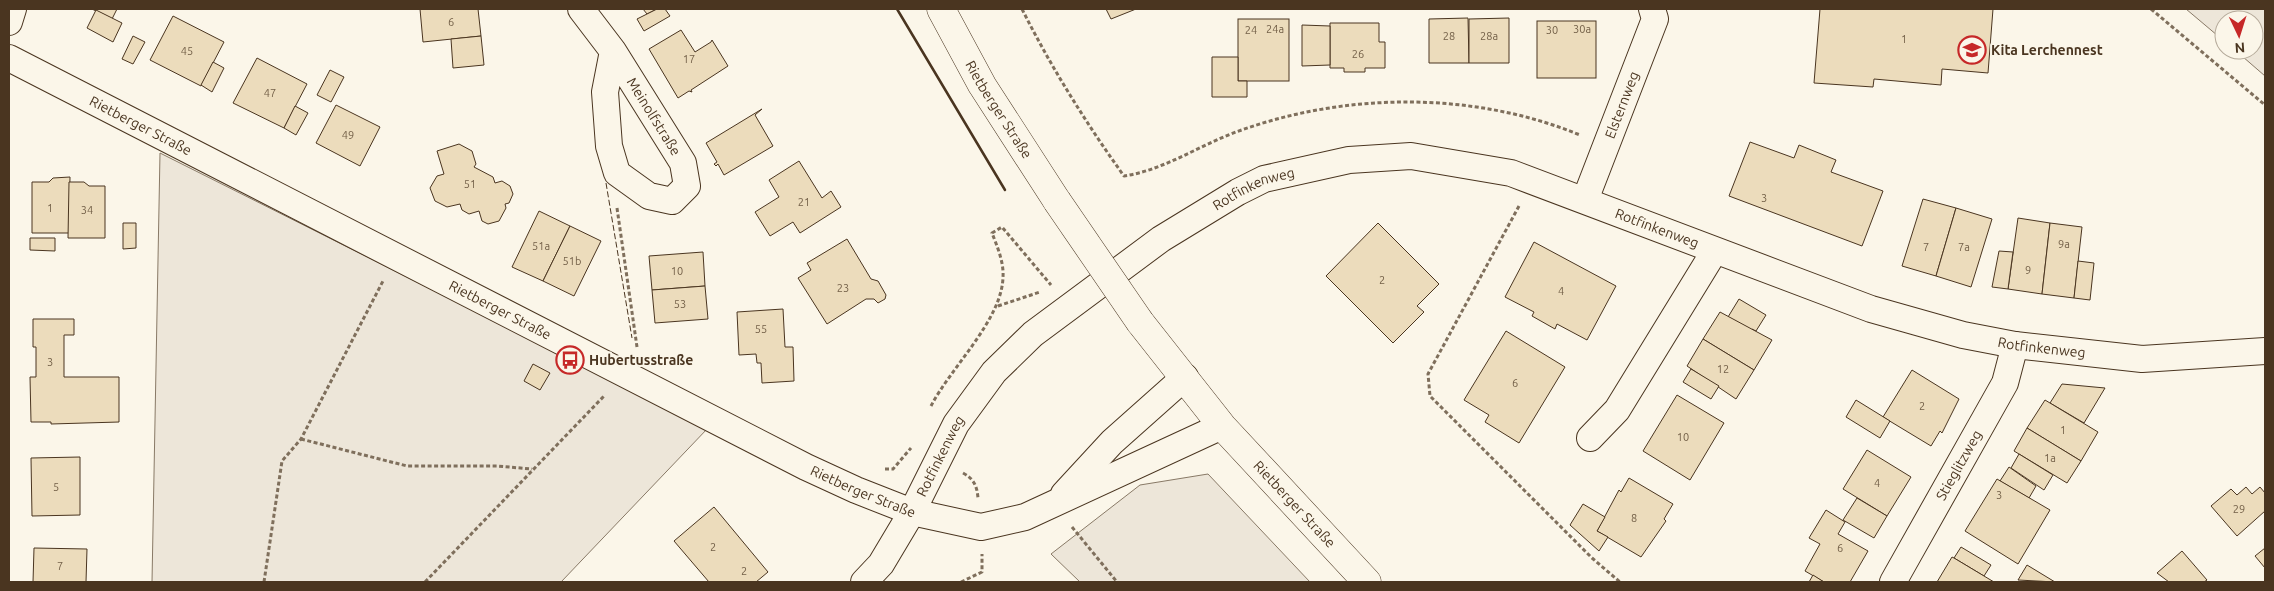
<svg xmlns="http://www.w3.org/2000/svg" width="2274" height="591" viewBox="0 0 2274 591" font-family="Ubuntu,sans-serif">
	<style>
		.green { fill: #ede6d9; stroke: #887966 }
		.building { fill: #ecdcbc; stroke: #4a3520 }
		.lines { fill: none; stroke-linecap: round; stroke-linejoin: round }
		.street-casing { stroke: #4a3520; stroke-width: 28 }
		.primary-casing { stroke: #4a3520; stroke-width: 29 }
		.path { stroke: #7f6f5c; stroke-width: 3; stroke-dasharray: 4 2.5; stroke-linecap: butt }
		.street { stroke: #fbf6e9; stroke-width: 26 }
		.primary { stroke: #fbf6e9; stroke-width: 28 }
		.primary-bridge-casing { stroke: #4a3520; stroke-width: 29; stroke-linecap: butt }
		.primary-bridge { stroke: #fbf6e9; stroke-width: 28 }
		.fence { stroke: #4a3520; stroke-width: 1; stroke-dasharray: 6 2.5; stroke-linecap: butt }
		.wall { stroke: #4a3520; stroke-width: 2.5 }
		.labels { text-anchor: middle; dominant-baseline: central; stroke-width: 4; stroke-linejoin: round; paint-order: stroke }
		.number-label { font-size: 11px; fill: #725f47 }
		.poi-label { font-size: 14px; font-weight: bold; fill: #4a3520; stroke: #fbf6e9; text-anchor: start }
		.street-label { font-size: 14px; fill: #4a3520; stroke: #fbf6e9 }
	</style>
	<rect width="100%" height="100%" fill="#fbf6e9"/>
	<g class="green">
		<polygon points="2186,9 2265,9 2265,76 2235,50 2254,50 2254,20 2224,20 2224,41"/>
		<polygon points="160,153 708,428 561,582 152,582"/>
		<polygon points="1208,474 1310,582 1080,582 1051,554 1140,485"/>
	</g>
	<g class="building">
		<polygon points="92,9 117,9 112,19"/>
		<polygon points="420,9 478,9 481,36 423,42"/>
		<polygon points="643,9 657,9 647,14"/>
		<polygon points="657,9 665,9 670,16 644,31 637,19"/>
		<polygon points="1106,9 1136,9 1111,19"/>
		<polygon points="1820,9 1993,9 1988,73 1942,69 1941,85 1874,79 1873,87 1814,83"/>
		<polygon points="96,10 122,23 113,42 87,28"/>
		<polygon points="173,16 224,42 201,86 150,60"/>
		<polygon points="1468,18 1469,63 1429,63 1429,19"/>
		<polygon points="1509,18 1509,63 1469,63 1469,19"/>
		<rect x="1238" y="19" width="51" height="62"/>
		<rect x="1537" y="21" width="59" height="57"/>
		<polygon points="1330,23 1379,23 1379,42 1385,42 1385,68 1365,68 1365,72 1344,72 1344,68 1330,68"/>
		<polygon points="1302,25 1330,26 1330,65 1302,66"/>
		<polygon points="681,30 695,52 711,42 712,40 728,66 691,90 692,92 689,91 678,98 649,49"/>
		<polygon points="133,36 145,42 133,64 122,59"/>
		<polygon points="481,36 484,65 453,68 451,39"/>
		<polygon points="1212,57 1238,57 1238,81 1247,81 1247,97 1212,97"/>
		<polygon points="257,58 307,84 284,128 233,103"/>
		<polygon points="213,62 224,68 212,92 201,85"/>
		<polygon points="330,70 344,77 331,102 317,95"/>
		<polygon points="336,105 380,127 360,166 316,143"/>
		<polygon points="295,106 308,113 296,135 284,128"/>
		<polygon points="762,109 755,115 773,146 724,175 718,164 716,166 714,164 717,162 706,143"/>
		<polygon points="1750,142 1794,158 1799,145 1836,160 1831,172 1883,191 1862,246 1729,196"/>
		<polygon points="459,144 472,151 476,164 474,167 493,177 495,183 502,181 510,186 513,194 509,203 505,204 506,208 499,221 488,224 482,221 479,211 469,214 462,210 460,204 447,207 435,201 430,188 437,176 444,174 437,151"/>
		<polygon points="799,161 822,198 831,191 841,207 800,233 793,222 770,236 755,212 779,197 769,180"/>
		<polygon points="70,177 69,233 32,233 32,182 49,182 53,178"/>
		<polygon points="69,182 84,182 89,186 105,186 105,238 68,238"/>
		<polygon points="1923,199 1956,208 1936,276 1902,266"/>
		<polygon points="1956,208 1992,219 1971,287 1936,276"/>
		<polygon points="539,211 570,226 543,281 512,267"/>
		<polygon points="2018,218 2050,223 2042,294 2008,289"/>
		<polygon points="123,223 136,223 136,248 123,249"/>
		<polygon points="1378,223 1439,284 1417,306 1424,312 1393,343 1326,276"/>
		<polygon points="2050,223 2082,227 2074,298 2042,294"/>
		<polygon points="570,226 601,241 574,296 543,281"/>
		<polygon points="30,238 55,238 55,251 30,250"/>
		<polygon points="847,239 871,279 878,281 886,295 885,299 878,303 874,299 866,299 827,324 798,278 811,270 807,263"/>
		<polygon points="1534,242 1616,286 1587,340 1557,324 1555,329 1532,316 1534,312 1505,297"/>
		<polygon points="1999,251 2013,252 2008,289 1992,287"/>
		<polygon points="703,252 705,286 652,290 649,256"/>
		<polygon points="2078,261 2094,263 2090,300 2074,298"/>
		<polygon points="705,286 708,319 655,323 652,290"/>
		<polygon points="1739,299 1766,315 1756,331 1752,329 1751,331 1728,317"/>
		<polygon points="783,309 785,347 793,347 794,381 762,383 761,363 757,363 756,354 739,355 737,312"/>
		<polygon points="1720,312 1772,340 1754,370 1703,339"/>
		<polygon points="33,319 74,319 74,335 64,335 64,377 119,377 119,422 51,424 51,422 31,422 30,377 36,377 36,347 33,347"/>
		<polygon points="1506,331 1565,367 1519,443 1485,422 1489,415 1464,400"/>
		<polygon points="1703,339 1754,370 1736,399 1687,366"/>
		<polygon points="533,364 550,373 540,390 524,381"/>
		<polygon points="1691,369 1719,386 1711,399 1683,382"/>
		<polygon points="1912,370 1959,399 1942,433 1940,431 1931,446 1883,417"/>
		<polygon points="2062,384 2105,388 2084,423 2050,403"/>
		<polygon points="1677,395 1724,423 1690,480 1643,451"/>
		<polygon points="1856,400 1890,421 1880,438 1846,417"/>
		<polygon points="2045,400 2098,432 2081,461 2027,428"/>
		<polygon points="2027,428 2081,461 2067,483 2014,451"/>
		<polygon points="1867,450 1911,477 1887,516 1843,489"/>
		<polygon points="2019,454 2053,475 2044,490 2011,468"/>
		<polygon points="80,457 80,515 32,516 31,458"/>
		<polygon points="2009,467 2036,486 2029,498 2000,481"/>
		<polygon points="1629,478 1673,504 1664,519 1666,521 1641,557 1597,531 1619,490 1621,492"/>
		<polygon points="1997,479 2050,510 2018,564 1965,531"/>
		<polygon points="2246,487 2252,494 2260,487 2265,493 2265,511 2237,536 2211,506 2231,489 2237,495"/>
		<polygon points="1857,498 1887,516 1874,538 1843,520"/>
		<polygon points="1583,504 1605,517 1597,531 1608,537 1599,551 1570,525"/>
		<polygon points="714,507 768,572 756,582 709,582 674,541"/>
		<polygon points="1826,510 1845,522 1838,534 1868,551 1850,582 1824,582 1805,571 1820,544 1809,538"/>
		<polygon points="1961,547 1991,565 1984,576 1954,558"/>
		<polygon points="34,548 87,549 86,582 33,582"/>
		<polygon points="2265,548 2265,568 2255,556"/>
		<polygon points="2182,551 2207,580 2204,582 2169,582 2157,573"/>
		<polygon points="1952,557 1954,558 1994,582 1937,582"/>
		<polygon points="2027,565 2055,582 2018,580"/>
		<polygon points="1813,575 1824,582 1809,582"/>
	</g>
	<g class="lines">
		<g class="street-casing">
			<g id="street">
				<path id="s1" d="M581 9 613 51 683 163 687 186 672 201 649 196 617 173 609 146 605 92 613 51"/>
				<polyline points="9,22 13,9"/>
				<path id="s2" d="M9 58 806 467 856 490 912 512 981 527 1025 517 1222 426"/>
				<path id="s3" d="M1585 200 1655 19 1652 9"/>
				<polyline points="1590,438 1617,410 1714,252"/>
				<polyline points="1064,494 1112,442 1185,377"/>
				<path id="s4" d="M864 582 881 564 912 512 956 424 994 372 1033 334 1161 239 1238 192 1264 179 1349 160 1411 156 1511 173 1871 309 1963 335 2015 345 2142 359 2265 351"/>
				<path id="s5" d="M1893 582 2005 383 2015 345"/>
			</g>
		</g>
		<g class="primary-casing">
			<g id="primary">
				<path id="s6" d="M941 9 982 85 1057 201"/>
				<path id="s7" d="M1140 322 1222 426 1367 582"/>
			</g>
		</g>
		<g class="path">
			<path d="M1022 9C1051 67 1086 123 1124 176 1164 170 1198 146 1236 132 1345 92 1473 91 1580 135"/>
			<polyline points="2151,9 2265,105"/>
			<polyline points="1519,206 1428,374 1430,396 1592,558 1620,582"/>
			<polyline points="617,208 637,347"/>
			<polyline points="998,306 1040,292"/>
			<path d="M931 406C951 367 1002 320 1003 277 1004 262 997 246 992 233L1002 227 1051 285"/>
			<polyline points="301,439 407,466 497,466 532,469"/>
			<polyline points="885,469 893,469 911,448"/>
			<path d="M963 473C974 479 977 486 978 498"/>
			<polyline points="1072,527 1117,582"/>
			<polyline points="264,582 282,461 301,439 383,281"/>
			<polyline points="425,582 605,395"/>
			<polyline points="961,582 982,572 982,554"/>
		</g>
		<use href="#street" class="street"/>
		<use href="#primary" class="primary"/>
		<g class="primary-bridge-casing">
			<polyline id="primary-bridge" points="1057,201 1140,322"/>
		</g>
		<use href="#primary-bridge" class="primary-bridge"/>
		<polyline class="fence" points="606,183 632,338"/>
		<polyline class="wall" points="897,9 1005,190"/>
	</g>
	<defs>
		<g id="school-ring" transform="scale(1.4375)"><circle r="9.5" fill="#fbf6e9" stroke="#c62828" stroke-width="1.5"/><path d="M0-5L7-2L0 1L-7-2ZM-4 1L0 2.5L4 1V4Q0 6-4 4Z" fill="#c62828"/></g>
		<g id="bus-ring" transform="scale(1.4375)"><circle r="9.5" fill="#fbf6e9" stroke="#c62828" stroke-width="1.5"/><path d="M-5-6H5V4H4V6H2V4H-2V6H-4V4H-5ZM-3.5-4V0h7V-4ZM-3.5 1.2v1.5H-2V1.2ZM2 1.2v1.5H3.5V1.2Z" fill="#c62828"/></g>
	</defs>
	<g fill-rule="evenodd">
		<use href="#school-ring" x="1972" y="50"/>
		<use href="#bus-ring" x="570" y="360"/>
	</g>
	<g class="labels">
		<g class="number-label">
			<text x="451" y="22">6</text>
			<text x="1275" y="29">24a</text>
			<text x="1582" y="29">30a</text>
			<text x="1251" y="30">24</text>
			<text x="1552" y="30">30</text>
			<text x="1449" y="36">28</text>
			<text x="1489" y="36">28a</text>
			<text x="1904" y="39">1</text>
			<text x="187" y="51">45</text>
			<text x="1358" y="54">26</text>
			<text x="689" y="59">17</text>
			<text x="270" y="93">47</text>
			<text x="348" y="135">49</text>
			<text x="470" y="184">51</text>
			<text x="1764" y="198">3</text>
			<text x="804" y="202">21</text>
			<text x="50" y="208">1</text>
			<text x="87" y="210">34</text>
			<text x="2064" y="244">9a</text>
			<text x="541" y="246">51a</text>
			<text x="1926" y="247">7</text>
			<text x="1964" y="247">7a</text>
			<text x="572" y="261">51b</text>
			<text x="2028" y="270">9</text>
			<text x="677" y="271">10</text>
			<text x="1382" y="280">2</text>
			<text x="843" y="288">23</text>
			<text x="1561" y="291">4</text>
			<text x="680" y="304">53</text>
			<text x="761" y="329">55</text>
			<text x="50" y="362">3</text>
			<text x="1723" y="369">12</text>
			<text x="1515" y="383">6</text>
			<text x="1922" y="406">2</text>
			<text x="2063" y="430">1</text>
			<text x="1683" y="437">10</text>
			<text x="2050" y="458">1a</text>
			<text x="1877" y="483">4</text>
			<text x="56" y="487">5</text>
			<text x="1999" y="495">3</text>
			<text x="2239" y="509">29</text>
			<text x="1634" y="518">8</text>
			<text x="713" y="547">2</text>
			<text x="1840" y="548">6</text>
			<text x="60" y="566">7</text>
			<text x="744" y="571">2</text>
		</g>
		<g class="poi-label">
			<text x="1991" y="50">Kita Lerchennest</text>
			<text x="589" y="360">Hubertusstraße</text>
		</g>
		<g class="street-label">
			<text stroke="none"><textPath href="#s3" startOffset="102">Elsternweg</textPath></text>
			<text stroke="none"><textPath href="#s6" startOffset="116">Rietberger Straße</textPath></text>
			<text stroke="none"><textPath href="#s1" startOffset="130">Meinolfstraße</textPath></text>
			<text stroke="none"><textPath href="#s2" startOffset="148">Rietberger Straße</textPath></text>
			<text stroke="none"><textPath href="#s4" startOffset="568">Rotfinkenweg</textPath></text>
			<text stroke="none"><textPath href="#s4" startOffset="988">Rotfinkenweg</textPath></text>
			<text stroke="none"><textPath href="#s2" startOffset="552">Rietberger Straße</textPath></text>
			<text stroke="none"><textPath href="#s4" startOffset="1392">Rotfinkenweg</textPath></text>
			<text stroke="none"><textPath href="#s4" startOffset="148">Rotfinkenweg</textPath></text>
			<text stroke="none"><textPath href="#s5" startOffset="134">Stieglitzweg</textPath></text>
			<text stroke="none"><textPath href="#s2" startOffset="958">Rietberger Straße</textPath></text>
			<text stroke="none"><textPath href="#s7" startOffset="239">Rietberger Straße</textPath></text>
		</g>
	</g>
	<rect width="2274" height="591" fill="none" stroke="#4a3520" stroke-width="20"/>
	<g transform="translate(2239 35) rotate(176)"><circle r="24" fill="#fbf6e9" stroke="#b4a999"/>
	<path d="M0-4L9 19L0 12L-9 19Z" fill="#c62828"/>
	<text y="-8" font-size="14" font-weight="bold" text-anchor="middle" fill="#4a3520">N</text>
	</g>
</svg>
